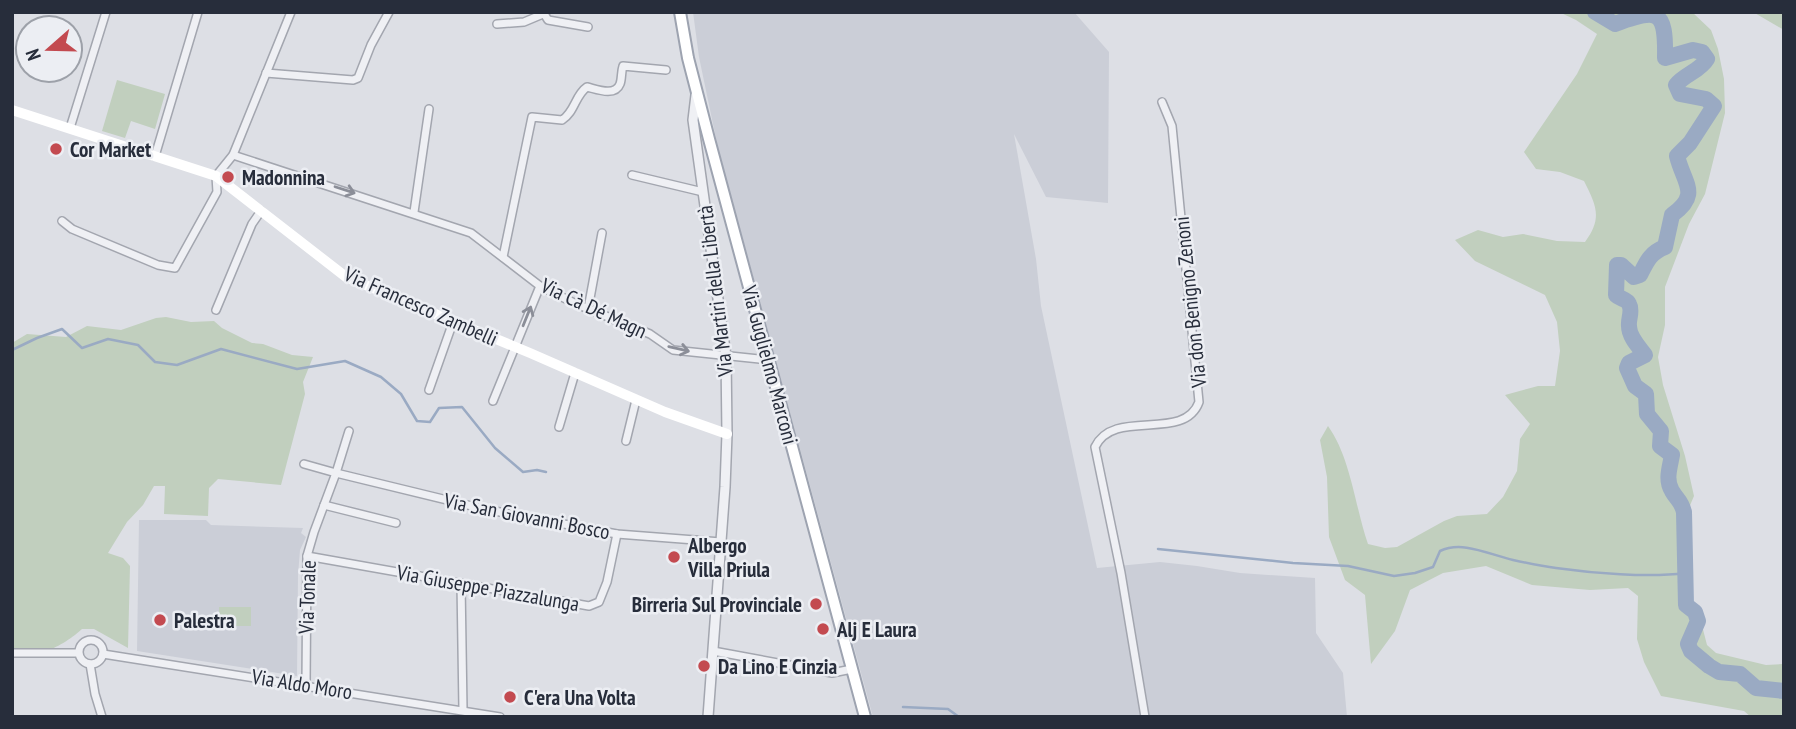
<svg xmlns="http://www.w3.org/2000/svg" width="1796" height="729" viewBox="0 0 1796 729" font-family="'PT Sans Narrow',sans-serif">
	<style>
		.built { fill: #cbced7 }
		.green { fill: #c1cfbe }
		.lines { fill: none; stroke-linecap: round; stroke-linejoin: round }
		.stream { stroke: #9aaac3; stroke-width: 2.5 }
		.river { stroke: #9aaac3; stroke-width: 16 }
		.minor-casing { stroke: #a3a6af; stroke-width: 10 }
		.tertiary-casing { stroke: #a3a6af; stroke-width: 12 }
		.primary-casing { stroke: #9da3b0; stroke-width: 14 }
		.minor { stroke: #eff0f4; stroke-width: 7 }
		.tertiary { stroke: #eff0f4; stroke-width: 9 }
		.secondary { stroke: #fff; stroke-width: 10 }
		.primary { stroke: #fff; stroke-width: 10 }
		.oneway { stroke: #8b8e98 }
		.poi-dot { fill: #c34a50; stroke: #eceef3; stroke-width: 2.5 }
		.labels { text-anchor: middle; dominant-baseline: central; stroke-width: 5; stroke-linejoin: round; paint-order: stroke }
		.poi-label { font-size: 21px; font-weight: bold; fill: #272d3b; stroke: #eceef3; text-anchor: start }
		.street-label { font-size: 21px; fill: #272d3b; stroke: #eceef3 }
	</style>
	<rect width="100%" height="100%" fill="#dddfe5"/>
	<g class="built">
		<polygon points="693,12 1074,12 1109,52 1108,203 1046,197 1014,134 1036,259 1041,306 1097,568 1160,562 1197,566 1240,573 1315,578 1316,633 1343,673 1347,717 873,717 718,148 699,57"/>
		<polygon points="139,520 206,520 211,525 303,528 301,533 306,537 300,550 298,575 297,676 137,651"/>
	</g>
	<g class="green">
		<path d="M1559 12H1692L1711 30 1718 49 1724 79 1725 113 1705 194 1689 224 1665 287V325L1658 357 1663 385 1685 456 1694 496 1688 510V560L1691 602 1698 610 1707 645 1716 653 1766 665 1784 664V717H1751L1744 711 1661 696 1644 662 1637 639 1638 596 1628 588 1590 590 1532 585 1486 566 1443 573 1410 590 1395 631 1371 664 1365 595 1345 580 1329 537 1327 477 1320 440 1328 426C1351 458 1355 507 1368 544L1385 548 1397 547 1444 521 1457 516 1487 514 1503 497 1517 471 1520 439 1530 424 1505 395 1538 386H1555L1560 351 1557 322 1545 295 1475 261 1455 240 1478 230 1503 237 1523 234 1557 241 1585 242C1603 218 1596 205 1584 181L1560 172 1536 169 1524 152 1577 74 1597 34 1576 20Z"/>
		<polygon points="1753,12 1784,12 1784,30"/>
		<polygon points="117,80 165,94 155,129 131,121 125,138 102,131"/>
		<path d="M166 317 191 322 214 321 222 328 252 343 263 344 292 355 313 357 303 382 305 394 281 485 218 479 209 488 208 516 164 514 165 486H154L143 505 127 522 108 553 123 558 130 566 128 648 94 629H82C75 636 57 648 48 650 37 652 23 649 12 649V343L27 334 66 337 87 326 121 330 156 318Z"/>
		<rect x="219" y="607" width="32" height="19"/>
	</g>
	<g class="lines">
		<g class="stream">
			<polyline points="12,350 37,338 62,329 82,348 108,339 138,345 155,362 177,365 221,349 297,369 345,361 381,377 401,394 417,421 430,422 439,408 462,407 495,448 523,472 537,470 546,472"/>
			<path d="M1158 549 1293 563 1348 566 1394 576 1415 573 1433 567 1440 551C1463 540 1490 555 1513 560 1527 563 1541 566 1556 568 1591 573 1649 578 1685 573"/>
			<polyline points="903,707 948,709 959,717"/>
		</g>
		<path class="river" d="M1595 12 1615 24C1658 8 1666 9 1665 58L1693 50 1702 52 1707 59C1700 71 1685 74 1676 85L1680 94 1706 99 1714 106 1690 143 1677 156C1684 184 1701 194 1672 215L1665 247C1650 253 1647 261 1640 275L1634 277 1621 265H1617L1616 295C1620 299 1627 299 1629 304 1633 311 1628 319 1629 326 1629 337 1639 347 1645 355L1629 363 1627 368 1635 386 1646 394 1647 414 1661 431 1660 446 1672 455C1670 467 1665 480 1672 491 1677 500 1681 500 1684 512L1686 605 1695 612 1698 621 1688 644 1691 651 1709 666 1719 672 1740 674 1756 688 1784 691"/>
		<g class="minor-casing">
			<g id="minor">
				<polyline points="543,12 548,20 588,27"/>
				<polyline points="497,24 524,22 543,14"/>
				<polyline points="266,73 353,80 358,78 371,45 389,12"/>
				<polyline points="70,128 106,12"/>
				<polyline points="233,155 471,233 540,286 574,303 650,334 673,350 768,360"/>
				<polyline points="155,156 198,12"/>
				<polyline points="632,175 703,192"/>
				<polyline points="414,212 429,109"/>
				<polyline points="62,221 72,229 158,265 175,268 217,192 216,176 233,155 291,12"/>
				<path d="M503 257 532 117 562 120C575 112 575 95 587 87 596 89 615 97 620 84 622 79 621 72 623 66L666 70"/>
				<polyline points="588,309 602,233"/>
				<polyline points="216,310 252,224 261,211"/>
				<polyline points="429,390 453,322"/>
				<polyline points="493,401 540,286"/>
				<polyline points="559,427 575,373"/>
				<polyline points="349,431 336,473 484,509 617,534 721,542"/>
				<polyline points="626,441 636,400"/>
				<polyline points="304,464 336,473 314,532 307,556 306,684"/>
				<polyline points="324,505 396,523"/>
				<polyline points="307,556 589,606 599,602 607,582 617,534"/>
				<polyline points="461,583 463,710"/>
				<circle cx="91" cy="652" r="12"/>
				<polyline points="713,651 832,673 852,669"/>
				<polyline points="12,653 78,653"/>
				<polyline points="103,654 500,717"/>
				<polyline points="90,664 95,694 102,717"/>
				<path d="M1145 717 1121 573 1095 447C1114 407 1184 443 1199 402L1172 126 1162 102"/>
			</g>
		</g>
		<g class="tertiary-casing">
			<polyline id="tertiary" points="696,95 693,120 726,356 727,434 725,487 708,717"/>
		</g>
		<g class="primary-casing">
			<polyline id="primary" points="680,12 688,58 709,139 865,717"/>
		</g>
		<use href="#minor" class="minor"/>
		<use href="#tertiary" class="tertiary"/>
		<polyline class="secondary" points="12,110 216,176 346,277 530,353 665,412 727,434"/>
		<use href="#primary" class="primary"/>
	</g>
	<defs><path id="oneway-shaft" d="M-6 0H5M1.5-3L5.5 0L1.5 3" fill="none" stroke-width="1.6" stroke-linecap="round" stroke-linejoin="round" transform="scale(1.75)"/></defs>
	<g class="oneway">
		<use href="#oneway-shaft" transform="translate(345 190) rotate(18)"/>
		<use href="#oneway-shaft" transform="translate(527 316) rotate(-68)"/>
		<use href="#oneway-shaft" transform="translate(679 349) rotate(13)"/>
	</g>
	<g class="poi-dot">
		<circle cx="56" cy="149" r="7"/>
		<circle cx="228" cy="177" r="7"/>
		<circle cx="674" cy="557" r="7"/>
		<circle cx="816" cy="604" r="7"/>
		<circle cx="160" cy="620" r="7"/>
		<circle cx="823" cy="629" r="7"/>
		<circle cx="704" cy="666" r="7"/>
		<circle cx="510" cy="697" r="7"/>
	</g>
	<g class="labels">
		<g class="poi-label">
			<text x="70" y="149">Cor Market</text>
			<text x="242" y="177">Madonnina</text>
			<text x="688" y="545">Albergo<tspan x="688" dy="24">Villa Priula</tspan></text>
			<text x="802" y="604" text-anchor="end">Birreria Sul Provinciale</text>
			<text x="174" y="620">Palestra</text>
			<text x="837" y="629">Alj E Laura</text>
			<text x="718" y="666">Da Lino E Cinzia</text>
			<text x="524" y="697">C'era Una Volta</text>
		</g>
		<g class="street-label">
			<text transform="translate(715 291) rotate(-97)">Via Martiri della Libertà</text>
			<text transform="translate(1190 302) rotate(-96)">Via don Benigno Zenoni</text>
			<text transform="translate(421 306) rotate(24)">Via Francesco Zambelli</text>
			<text transform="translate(594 308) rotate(25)">Via Cà Dé Magn</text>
			<text transform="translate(770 365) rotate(75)">Via Guglielmo Marconi</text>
			<text transform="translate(527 516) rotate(11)">Via San Giovanni Bosco</text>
			<text transform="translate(488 588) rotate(10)">Via Giuseppe Piazzalunga</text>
			<text transform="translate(307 597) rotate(-88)">Via Tonale</text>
			<text transform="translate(302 684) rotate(9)">Via Aldo Moro</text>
		</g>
	</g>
	<rect width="1796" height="729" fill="none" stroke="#272d3b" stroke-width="28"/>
	<g transform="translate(49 49) rotate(250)"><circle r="33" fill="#eceef3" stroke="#9da1a9" stroke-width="2"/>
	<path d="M0-5L12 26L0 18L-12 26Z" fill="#c34a50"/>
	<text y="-10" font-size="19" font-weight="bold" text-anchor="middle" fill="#272d3b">N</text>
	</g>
</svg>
